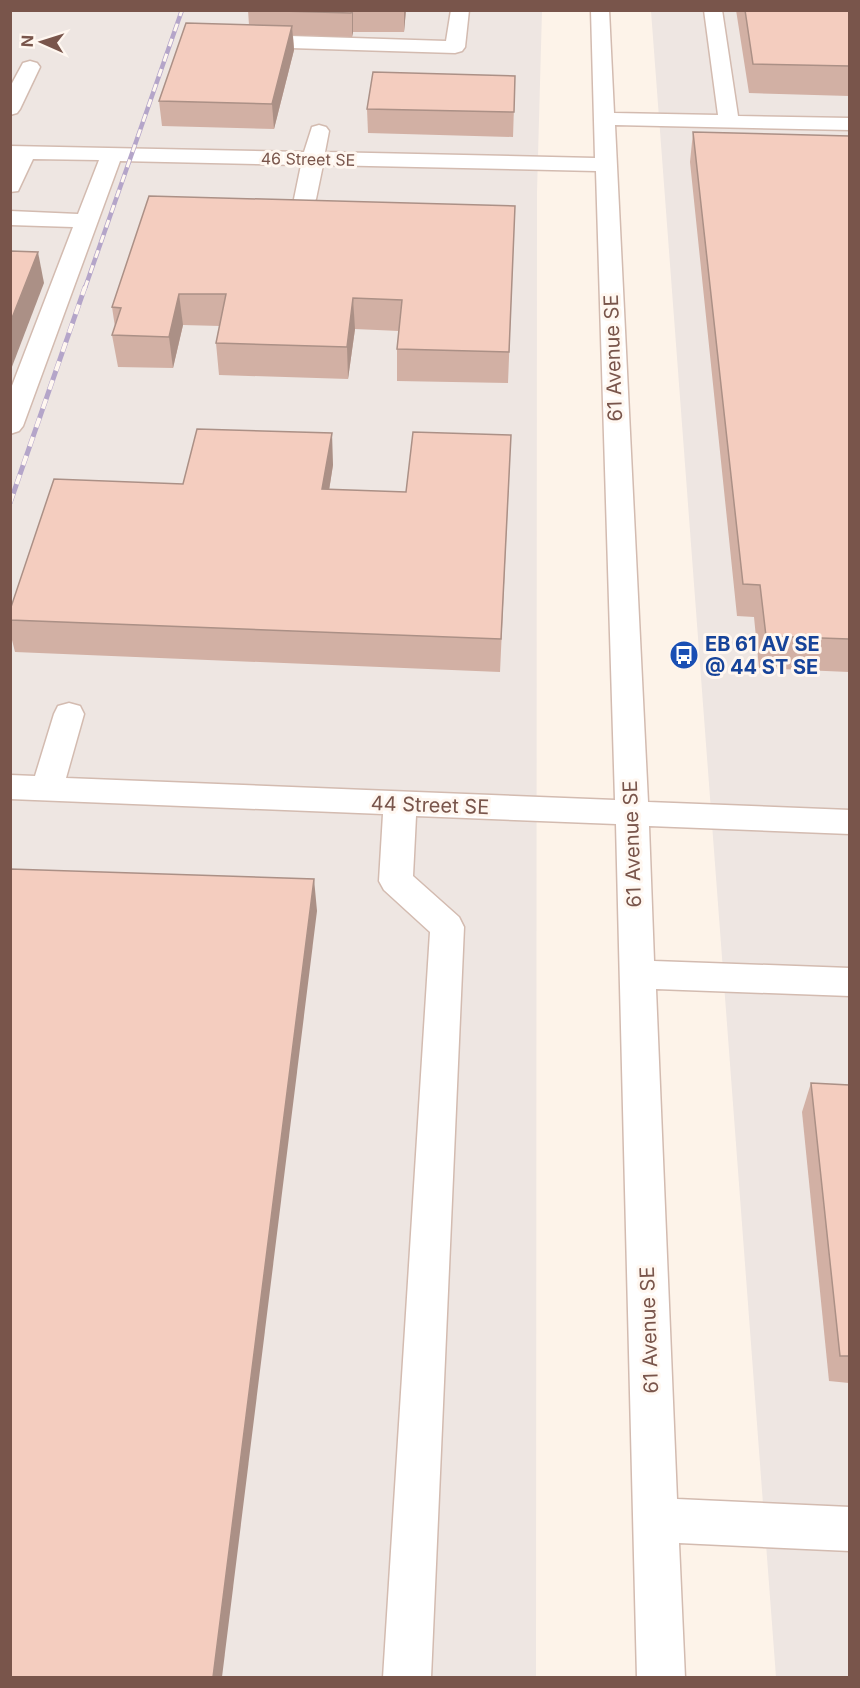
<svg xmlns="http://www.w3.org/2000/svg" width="860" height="1688" viewBox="0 0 860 1688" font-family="Inter,sans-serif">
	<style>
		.industrial { fill: #eee6e2 }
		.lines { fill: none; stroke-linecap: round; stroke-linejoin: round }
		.minor-casing { stroke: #d3bbb0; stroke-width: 3 }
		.minor { fill: #fff; fill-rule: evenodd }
		.rail-far1-casing { stroke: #b4a5c9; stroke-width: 4.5 }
		.rail-casing { stroke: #b4a5c9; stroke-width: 5 }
		.rail-far1 { stroke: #fff7f0; stroke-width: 3; stroke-dasharray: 8; stroke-linecap: butt }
		.rail { stroke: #fff7f0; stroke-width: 4; stroke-dasharray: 10; stroke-linecap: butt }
		.wall { fill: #d2b0a4 }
		.shaded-wall { fill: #ab9086 }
		.building { fill: #f4cdbf; stroke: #ab9086; stroke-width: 1.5 }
		.labels { text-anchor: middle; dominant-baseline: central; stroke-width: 6; stroke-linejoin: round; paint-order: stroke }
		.far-street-label { font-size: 16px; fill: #79554b; stroke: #fff7f0 }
		.street-label { font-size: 20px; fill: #79554b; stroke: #fff7f0 }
		.transit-label { font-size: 20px; font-weight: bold; fill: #164399; stroke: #fff7f0; text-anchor: start }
	</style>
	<rect width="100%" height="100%" fill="#fdf3e9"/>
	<g class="industrial">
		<polygon points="11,11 542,11 537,192 536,1677 11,1678"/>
		<polygon points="651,11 849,11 849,1677 776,1677"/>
	</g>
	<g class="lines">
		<g class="minor-casing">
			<g id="minor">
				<polygon points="451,10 469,10 465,47 462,51 455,53 290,48 283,46 280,42 283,38 290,36 446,41"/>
				<polygon points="591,10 609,10 614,113 718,115 704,10 722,10 738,116 850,118 850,130 615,125 648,802 850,810 850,834 649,826 654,961 850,968 850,996 656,989 677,1499 850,1507 850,1551 679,1543 685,1678 637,1678 616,824 416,816 413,876 459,917 464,927 431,1678 383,1678 430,932 384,890 379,881 383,814 10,799 10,775 35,776 54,714 58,706 69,703 80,706 84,714 66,778 615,800 596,171 323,165 316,199 313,204 305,206 297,204 294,199 301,165 120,161 23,426 19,431 10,434 10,391 73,227 10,225 10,211 78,214 99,160 33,159 18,191 10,192 10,146 304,152 312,127 319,125 326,127 329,131 325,152 595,158"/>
				<polygon points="30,61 37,63 40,67 20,109 17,113 10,115 10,87 23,63"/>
			</g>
		</g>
		<use href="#minor" class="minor"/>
		<g class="rail-far1-casing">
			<polyline id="rail-far1" points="85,288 182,10"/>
		</g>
		<g class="rail-casing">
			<polyline id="rail" points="10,503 85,287"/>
		</g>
		<use href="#rail-far1" class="rail-far1"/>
		<use href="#rail" class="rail"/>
	</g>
	<g class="wall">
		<polygon points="248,10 406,10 404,32 353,32 352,37 293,35 294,50 274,129 162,126 159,101 249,25"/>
		<polygon points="736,10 849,10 849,96 749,93"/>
		<polygon points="515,76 513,137 368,133 367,109"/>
		<polygon points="693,132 849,136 849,672 759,668 754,617 737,616 690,162"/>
		<polygon points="515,206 508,383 397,381 397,349 399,331 355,329 348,379 219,375 216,343 220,326 183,325 173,368 118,367 112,335 115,327 112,307"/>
		<polygon points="511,435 500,672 15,652 10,632 10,610 183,484 333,465 329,490 406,492"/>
		<polygon points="811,1083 849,1085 849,1383 829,1381 802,1112"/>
	</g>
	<g class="shaded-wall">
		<polygon points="352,10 353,10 353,32 352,37"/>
		<polygon points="404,10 406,10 404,32"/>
		<polygon points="292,26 294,50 274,129 272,104"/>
		<polygon points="38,252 44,283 10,372 10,323"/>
		<polygon points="179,294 183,325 173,368 169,337"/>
		<polygon points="353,298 355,329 348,379 347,347"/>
		<polygon points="332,433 333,465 324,522 322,489"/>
		<polygon points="314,879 317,911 222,1677 213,1677"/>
	</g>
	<g class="building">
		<polygon points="248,10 352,10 351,13"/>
		<polygon points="745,10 849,10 849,66 753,64"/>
		<polygon points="186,23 292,26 272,104 159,101"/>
		<polygon points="373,72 515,76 514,112 367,109"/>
		<polygon points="693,132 849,136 849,639 766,636 760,585 743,584"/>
		<polygon points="149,196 515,206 509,352 397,349 402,300 353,298 347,347 216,343 226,294 179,294 169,337 112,335 121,308 112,307"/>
		<polygon points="10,251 38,252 10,323"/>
		<polygon points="197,429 332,433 322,489 406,492 413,432 511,435 501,639 10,620 10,610 54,479 183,484"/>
		<polygon points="10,869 314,879 213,1677 10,1677"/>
		<polygon points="811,1083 849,1085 849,1356 840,1356"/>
	</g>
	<defs>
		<g id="bus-disc" transform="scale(1.5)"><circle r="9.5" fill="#1a4fb4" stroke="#fff7f0"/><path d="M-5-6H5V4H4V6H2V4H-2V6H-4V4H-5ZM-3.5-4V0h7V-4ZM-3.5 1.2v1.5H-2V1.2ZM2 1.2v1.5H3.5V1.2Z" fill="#fff"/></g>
	</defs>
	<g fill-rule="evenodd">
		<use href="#bus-disc" x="684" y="655"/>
	</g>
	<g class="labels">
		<g class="far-street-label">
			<text transform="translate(308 159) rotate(1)">46 Street SE</text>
		</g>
		<g class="street-label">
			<text transform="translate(613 358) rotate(-92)">61 Avenue SE</text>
			<text transform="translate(430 805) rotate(2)">44 Street SE</text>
			<text transform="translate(632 844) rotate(-92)">61 Avenue SE</text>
			<text transform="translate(649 1330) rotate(-92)">61 Avenue SE</text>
		</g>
		<g class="transit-label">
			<text x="705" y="644">EB 61 AV SE<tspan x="705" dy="23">@ 44 ST SE</tspan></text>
		</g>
	</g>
	<rect width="860" height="1688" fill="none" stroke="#79554b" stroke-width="24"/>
	<g transform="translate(42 42) rotate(273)" stroke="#fff7f0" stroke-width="4.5" paint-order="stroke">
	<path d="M0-4.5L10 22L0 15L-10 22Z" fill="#79554b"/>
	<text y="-9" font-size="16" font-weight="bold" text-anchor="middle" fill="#79554b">N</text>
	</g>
</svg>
